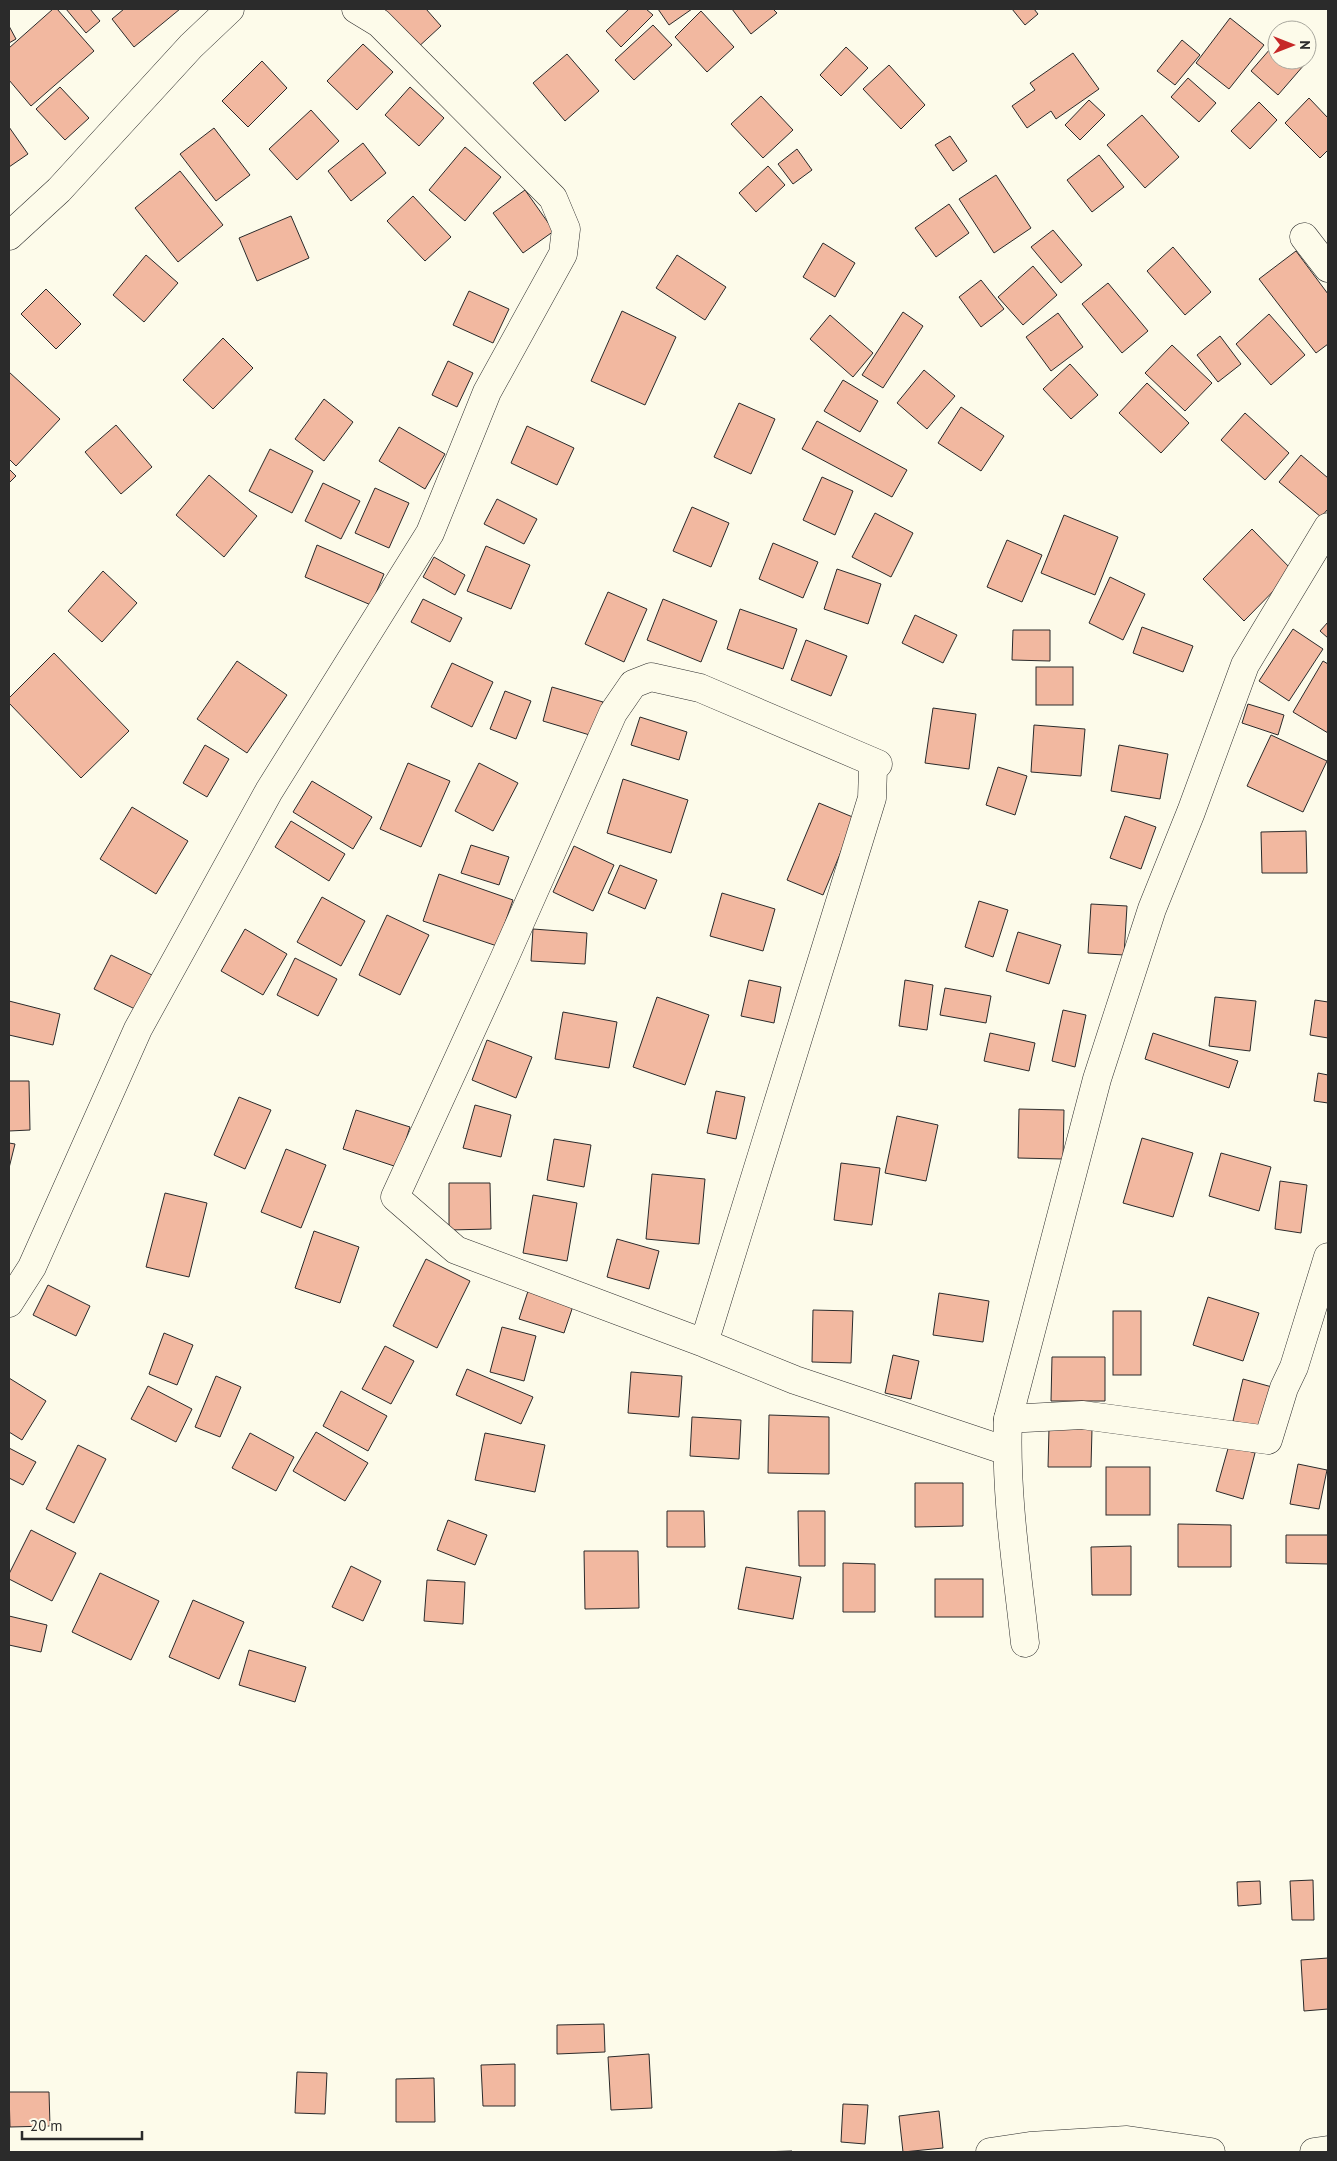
<svg xmlns="http://www.w3.org/2000/svg" width="1337" height="2161" viewBox="0 0 1337 2161" font-family="'PT Sans',sans-serif">
	<style>
		.building { fill: #f2b8a0; stroke: #2b2b2b }
		.lines { fill: none; stroke-linecap: round; stroke-linejoin: round }
		.minor-casing { stroke: #2b2b2b; stroke-width: 29 }
		.minor { stroke: #fdfbea; stroke-width: 28 }
	</style>
	<rect width="100%" height="100%" fill="#fdfbea"/>
	<g class="building">
		<polygon points="53,9 57,9 94,51 31,106 9,80 9,48"/>
		<polygon points="66,9 90,9 100,21 86,33"/>
		<polygon points="124,9 180,9 134,47 112,19"/>
		<polygon points="378,9 426,9 441,26 415,50"/>
		<polygon points="629,9 646,9 653,15 621,47 606,31"/>
		<polygon points="658,9 692,9 669,25"/>
		<polygon points="732,9 773,9 777,13 751,34"/>
		<polygon points="1012,9 1034,9 1038,14 1025,25"/>
		<polygon points="701,11 734,47 707,72 675,37"/>
		<polygon points="1230,18 1264,45 1229,89 1196,63"/>
		<polygon points="653,25 672,45 634,80 615,60"/>
		<polygon points="9,26 16,39 9,43"/>
		<polygon points="1182,40 1200,55 1175,85 1157,71"/>
		<polygon points="1277,41 1277,60 1298,60 1304,65 1278,95 1251,71"/>
		<polygon points="363,44 393,72 357,110 327,81"/>
		<polygon points="846,47 868,68 841,96 820,75"/>
		<polygon points="1073,53 1099,89 1056,119 1051,111 1027,128 1012,106 1035,90 1030,83"/>
		<polygon points="567,54 599,91 565,121 533,83"/>
		<polygon points="262,61 287,88 248,127 222,101"/>
		<polygon points="889,65 925,105 901,129 863,89"/>
		<polygon points="1188,78 1216,103 1199,122 1171,97"/>
		<polygon points="60,87 89,118 65,140 36,109"/>
		<polygon points="410,87 444,118 419,146 385,115"/>
		<polygon points="761,96 793,130 763,158 731,124"/>
		<polygon points="1309,98 1328,118 1328,150 1320,158 1285,123"/>
		<polygon points="1089,100 1105,115 1080,140 1065,125"/>
		<polygon points="1259,102 1277,120 1250,149 1231,131"/>
		<polygon points="311,110 339,141 297,180 269,149"/>
		<polygon points="1142,115 1179,157 1145,188 1107,145"/>
		<polygon points="9,127 28,154 9,167"/>
		<polygon points="214,128 250,175 216,201 180,154"/>
		<polygon points="950,136 967,161 953,171 935,145"/>
		<polygon points="363,143 386,173 351,201 328,171"/>
		<polygon points="465,147 501,177 465,221 429,190"/>
		<polygon points="797,149 812,170 793,184 778,164"/>
		<polygon points="1099,155 1124,187 1092,212 1067,180"/>
		<polygon points="768,166 785,185 756,212 739,193"/>
		<polygon points="180,171 223,225 178,262 135,208"/>
		<polygon points="996,175 1031,228 994,253 959,199"/>
		<polygon points="525,190 554,231 523,253 493,213"/>
		<polygon points="413,196 451,237 425,261 387,221"/>
		<polygon points="949,204 969,233 936,257 915,228"/>
		<polygon points="291,216 309,258 257,281 239,238"/>
		<polygon points="1053,230 1082,265 1061,283 1031,247"/>
		<polygon points="823,243 855,263 835,297 803,277"/>
		<polygon points="1173,247 1211,292 1185,315 1147,271"/>
		<polygon points="1296,251 1328,294 1328,344 1316,353 1259,279"/>
		<polygon points="146,255 178,283 144,322 113,295"/>
		<polygon points="677,255 726,287 705,320 656,288"/>
		<polygon points="1033,266 1057,295 1023,325 998,297"/>
		<polygon points="981,280 1004,309 981,327 959,297"/>
		<polygon points="1108,283 1148,331 1122,353 1082,304"/>
		<polygon points="46,289 81,324 56,349 21,314"/>
		<polygon points="469,291 509,309 493,343 453,325"/>
		<polygon points="622,311 676,337 645,405 591,381"/>
		<polygon points="903,312 923,326 883,388 862,375"/>
		<polygon points="1058,313 1083,347 1051,371 1026,337"/>
		<polygon points="1269,314 1305,355 1271,385 1236,344"/>
		<polygon points="830,315 873,353 853,377 810,339"/>
		<polygon points="1220,336 1241,364 1218,382 1197,355"/>
		<polygon points="223,338 253,368 213,409 183,380"/>
		<polygon points="1172,345 1212,383 1185,411 1145,373"/>
		<polygon points="448,361 473,373 457,407 432,395"/>
		<polygon points="1070,364 1098,395 1071,419 1043,389"/>
		<polygon points="924,370 955,396 927,429 897,403"/>
		<polygon points="9,372 60,419 16,466 9,459"/>
		<polygon points="843,380 878,401 860,432 824,411"/>
		<polygon points="1147,383 1189,423 1161,453 1119,413"/>
		<polygon points="324,399 353,422 324,461 295,439"/>
		<polygon points="739,403 775,419 751,474 714,457"/>
		<polygon points="961,407 1004,436 981,471 938,443"/>
		<polygon points="1245,413 1289,453 1265,480 1221,440"/>
		<polygon points="817,421 907,470 892,497 802,449"/>
		<polygon points="116,425 152,467 121,494 85,452"/>
		<polygon points="527,426 574,448 557,485 511,463"/>
		<polygon points="399,427 445,454 425,489 379,461"/>
		<polygon points="270,449 313,471 292,513 249,491"/>
		<polygon points="1301,455 1328,478 1328,509 1321,517 1279,482"/>
		<polygon points="9,469 16,476 9,483"/>
		<polygon points="209,475 257,516 224,557 176,515"/>
		<polygon points="822,477 853,491 835,535 803,520"/>
		<polygon points="323,483 360,501 341,539 305,521"/>
		<polygon points="375,488 409,503 389,548 355,533"/>
		<polygon points="497,499 537,519 524,544 484,524"/>
		<polygon points="692,507 729,523 711,567 673,551"/>
		<polygon points="875,513 913,533 891,577 852,557"/>
		<polygon points="1064,515 1118,537 1095,595 1041,573"/>
		<polygon points="1252,529 1293,571 1244,621 1203,579"/>
		<polygon points="1007,540 1042,555 1022,602 987,587"/>
		<polygon points="773,543 818,562 803,598 759,579"/>
		<polygon points="317,545 384,574 371,605 305,577"/>
		<polygon points="486,546 530,565 511,609 467,591"/>
		<polygon points="434,557 465,575 455,595 423,577"/>
		<polygon points="837,569 881,584 868,624 824,609"/>
		<polygon points="103,571 137,603 102,642 68,611"/>
		<polygon points="1110,577 1145,594 1123,640 1089,623"/>
		<polygon points="608,592 647,609 624,662 585,644"/>
		<polygon points="423,599 462,618 450,642 411,622"/>
		<polygon points="663,599 717,621 701,662 647,640"/>
		<polygon points="740,609 797,629 783,669 727,649"/>
		<polygon points="915,615 957,635 943,663 902,643"/>
		<polygon points="1328,622 1328,638 1320,631"/>
		<polygon points="1142,627 1193,646 1183,672 1133,653"/>
		<polygon points="1293,629 1323,649 1289,701 1259,681"/>
		<polygon points="1013,630 1050,630 1050,661 1012,660"/>
		<polygon points="806,640 847,656 831,696 791,680"/>
		<polygon points="54,653 129,731 81,778 9,703 9,698"/>
		<polygon points="237,661 287,695 247,753 197,719"/>
		<polygon points="1323,661 1328,664 1328,733 1293,712"/>
		<polygon points="452,663 493,682 472,727 431,707"/>
		<rect x="1036" y="667" width="37" height="38"/>
		<polygon points="552,687 603,702 593,736 543,721"/>
		<polygon points="505,691 531,701 516,739 490,729"/>
		<polygon points="1248,704 1284,715 1278,735 1242,723"/>
		<polygon points="933,708 976,714 969,769 925,763"/>
		<polygon points="640,717 687,732 679,760 631,745"/>
		<polygon points="1034,725 1085,729 1081,776 1031,772"/>
		<polygon points="1271,735 1327,761 1303,812 1247,786"/>
		<polygon points="205,745 229,759 207,797 183,783"/>
		<polygon points="1119,745 1168,754 1160,799 1111,791"/>
		<polygon points="408,763 450,781 421,847 380,829"/>
		<polygon points="479,763 518,783 493,831 455,811"/>
		<polygon points="998,767 1027,776 1015,815 986,805"/>
		<polygon points="623,779 688,800 671,853 607,833"/>
		<polygon points="312,781 372,817 353,849 293,812"/>
		<polygon points="819,803 855,818 823,895 787,880"/>
		<polygon points="132,807 188,841 156,894 100,859"/>
		<polygon points="1125,816 1156,827 1141,869 1110,858"/>
		<polygon points="291,821 345,854 329,881 275,847"/>
		<polygon points="1306,831 1307,873 1262,873 1261,832"/>
		<polygon points="471,845 509,857 499,885 461,873"/>
		<polygon points="574,846 614,865 593,911 553,892"/>
		<polygon points="620,865 657,880 645,909 608,893"/>
		<polygon points="439,874 513,900 497,946 423,921"/>
		<polygon points="722,893 775,909 763,951 710,936"/>
		<polygon points="322,897 365,921 341,966 297,942"/>
		<polygon points="979,901 1008,910 993,957 965,947"/>
		<polygon points="1091,904 1127,906 1124,955 1088,953"/>
		<polygon points="387,915 429,935 400,995 359,975"/>
		<polygon points="245,929 287,954 263,995 221,971"/>
		<polygon points="533,929 587,933 585,964 531,961"/>
		<polygon points="1018,932 1061,945 1049,984 1006,971"/>
		<polygon points="111,955 156,977 139,1011 94,989"/>
		<polygon points="295,958 337,979 318,1016 277,995"/>
		<polygon points="749,980 781,987 774,1023 741,1016"/>
		<polygon points="905,980 933,985 927,1030 899,1026"/>
		<polygon points="945,988 991,996 986,1023 940,1015"/>
		<polygon points="657,997 709,1015 685,1085 633,1067"/>
		<polygon points="1215,997 1256,1001 1250,1051 1209,1046"/>
		<polygon points="1315,1000 1328,1002 1328,1038 1310,1035"/>
		<polygon points="9,1001 60,1014 53,1045 9,1035"/>
		<polygon points="1063,1010 1086,1015 1075,1067 1052,1061"/>
		<polygon points="563,1012 617,1022 609,1068 555,1059"/>
		<polygon points="990,1033 1035,1043 1029,1071 984,1061"/>
		<polygon points="1153,1033 1238,1061 1229,1088 1145,1059"/>
		<polygon points="487,1040 532,1057 516,1098 472,1080"/>
		<polygon points="1318,1073 1328,1075 1328,1103 1314,1101"/>
		<polygon points="9,1081 29,1081 30,1130 9,1131"/>
		<polygon points="716,1091 745,1097 736,1139 707,1133"/>
		<polygon points="239,1097 271,1110 245,1169 214,1155"/>
		<polygon points="475,1105 511,1115 501,1157 463,1148"/>
		<polygon points="1019,1109 1064,1110 1063,1159 1018,1158"/>
		<polygon points="356,1110 410,1127 397,1167 343,1149"/>
		<polygon points="897,1116 938,1125 926,1181 885,1173"/>
		<polygon points="1142,1138 1193,1153 1173,1217 1123,1203"/>
		<polygon points="554,1139 591,1145 584,1187 547,1180"/>
		<polygon points="9,1143 15,1144 9,1168"/>
		<polygon points="286,1149 326,1165 301,1228 261,1212"/>
		<polygon points="1221,1153 1271,1167 1259,1211 1209,1196"/>
		<polygon points="841,1163 880,1168 872,1225 834,1220"/>
		<polygon points="652,1174 705,1179 699,1244 646,1239"/>
		<polygon points="1280,1181 1307,1185 1301,1233 1275,1229"/>
		<polygon points="449,1183 490,1183 491,1229 449,1230"/>
		<polygon points="165,1193 207,1203 189,1277 146,1267"/>
		<polygon points="533,1195 577,1203 567,1261 523,1253"/>
		<polygon points="314,1231 359,1247 340,1303 295,1288"/>
		<polygon points="617,1239 659,1251 649,1289 607,1277"/>
		<polygon points="426,1259 470,1281 437,1348 393,1326"/>
		<polygon points="48,1285 90,1306 76,1336 33,1315"/>
		<polygon points="529,1288 574,1303 564,1333 519,1319"/>
		<polygon points="939,1293 989,1301 983,1342 933,1335"/>
		<polygon points="1208,1297 1259,1313 1243,1361 1193,1345"/>
		<polygon points="813,1310 853,1311 851,1363 812,1362"/>
		<rect x="1113" y="1311" width="28" height="64"/>
		<polygon points="502,1327 536,1336 524,1381 490,1372"/>
		<polygon points="164,1333 193,1345 177,1385 149,1374"/>
		<polygon points="385,1346 414,1361 391,1404 362,1389"/>
		<polygon points="893,1355 919,1361 911,1399 885,1393"/>
		<polygon points="1052,1357 1105,1357 1105,1401 1051,1401"/>
		<polygon points="467,1369 533,1397 521,1424 456,1395"/>
		<polygon points="631,1372 682,1376 679,1417 628,1413"/>
		<polygon points="216,1376 241,1387 220,1437 195,1427"/>
		<polygon points="9,1378 46,1401 22,1440 9,1432"/>
		<polygon points="1243,1379 1272,1387 1262,1428 1233,1421"/>
		<polygon points="148,1386 192,1409 176,1442 131,1419"/>
		<polygon points="341,1391 387,1416 368,1451 323,1426"/>
		<polygon points="769,1415 829,1417 829,1474 768,1473"/>
		<polygon points="692,1417 741,1420 739,1459 690,1456"/>
		<polygon points="1049,1428 1092,1429 1091,1467 1048,1467"/>
		<polygon points="316,1432 368,1463 345,1501 293,1471"/>
		<polygon points="250,1433 294,1457 276,1491 232,1468"/>
		<polygon points="485,1433 545,1445 535,1492 475,1480"/>
		<polygon points="78,1445 106,1459 74,1523 46,1509"/>
		<polygon points="1229,1445 1255,1453 1243,1499 1216,1491"/>
		<polygon points="9,1448 36,1462 23,1485 9,1478"/>
		<polygon points="1298,1464 1327,1470 1319,1509 1290,1504"/>
		<rect x="1106" y="1467" width="44" height="48"/>
		<polygon points="915,1483 963,1483 963,1526 915,1527"/>
		<polygon points="667,1511 704,1511 705,1547 667,1547"/>
		<polygon points="798,1511 825,1511 825,1566 799,1566"/>
		<polygon points="448,1520 487,1535 475,1565 437,1550"/>
		<polygon points="1178,1524 1231,1525 1231,1567 1178,1567"/>
		<polygon points="31,1530 76,1553 52,1601 9,1579 9,1574"/>
		<polygon points="1286,1535 1328,1535 1328,1564 1286,1563"/>
		<polygon points="1131,1546 1131,1595 1092,1595 1091,1547"/>
		<polygon points="584,1551 638,1551 639,1608 585,1609"/>
		<polygon points="843,1563 875,1564 875,1612 843,1612"/>
		<polygon points="351,1566 381,1581 363,1621 332,1607"/>
		<polygon points="746,1567 801,1577 793,1619 738,1609"/>
		<polygon points="100,1573 159,1601 131,1660 72,1632"/>
		<rect x="935" y="1579" width="48" height="38"/>
		<polygon points="427,1580 465,1582 463,1624 424,1621"/>
		<polygon points="193,1600 244,1622 219,1679 169,1657"/>
		<polygon points="9,1616 47,1625 41,1652 9,1645"/>
		<polygon points="249,1650 306,1667 295,1702 239,1685"/>
		<polygon points="1313,1880 1314,1920 1292,1920 1290,1881"/>
		<polygon points="1260,1881 1261,1904 1238,1906 1237,1882"/>
		<polygon points="1328,1958 1328,2009 1304,2011 1301,1960"/>
		<polygon points="604,2024 605,2052 557,2054 557,2025"/>
		<polygon points="649,2054 652,2108 611,2110 608,2057"/>
		<polygon points="515,2064 515,2106 483,2106 481,2065"/>
		<polygon points="297,2072 327,2073 325,2114 295,2113"/>
		<polygon points="434,2078 435,2122 396,2122 396,2079"/>
		<polygon points="9,2092 49,2092 50,2126 10,2127"/>
		<polygon points="843,2104 868,2105 865,2144 841,2142"/>
		<polygon points="939,2111 943,2148 903,2152 899,2116"/>
		<polygon points="792,2151 792,2152 759,2152"/>
	</g>
	<g class="lines">
		<g class="minor-casing">
			<g id="minor">
				<polyline points="9,236 59,190 191,46 230,9"/>
				<polyline points="1304,237 1328,268"/>
				<polyline points="9,1303 32,1267 138,1029 269,791 430,533 487,392 563,254 566,229 553,198 379,23 356,9"/>
				<polyline points="704,1343 872,798 873,769 878,764 700,688 651,677 633,684 613,713 504,959 395,1197 456,1250 704,1343 795,1380 1007,1451"/>
				<polyline points="1008,1419 1082,1415 1268,1440 1284,1388 1294,1367 1328,1257"/>
				<path d="M1025 1643C1017 1569 1005 1494 1008 1419L1097 1079 1152 909 1191 812 1245 665 1328 527"/>
				<polyline points="990,2152 1030,2146 1127,2140 1211,2152"/>
				<polyline points="1314,2152 1328,2150"/>
			</g>
		</g>
		<use href="#minor" class="minor"/>
	</g>
	<rect width="1337" height="2161" fill="none" stroke="#2b2b2b" stroke-width="20"/>
	<g transform="translate(1292 45) rotate(90)"><circle r="24" fill="#fdfbea" stroke="#a9a89e"/>
	<path d="M0-4L9 19L0 12L-9 19Z" fill="#c62828"/>
	<text y="-8" font-size="14" font-weight="bold" text-anchor="middle" fill="#2b2b2b">N</text>
	</g>
	<path d="M22 2131v8h120v-8" fill="none" stroke="#2b2b2b" stroke-width="2.5"/>
	<text x="30" y="2131" font-size="15" fill="#2b2b2b" stroke="#fdfbea" stroke-width="4" paint-order="stroke">20 m</text>
</svg>
